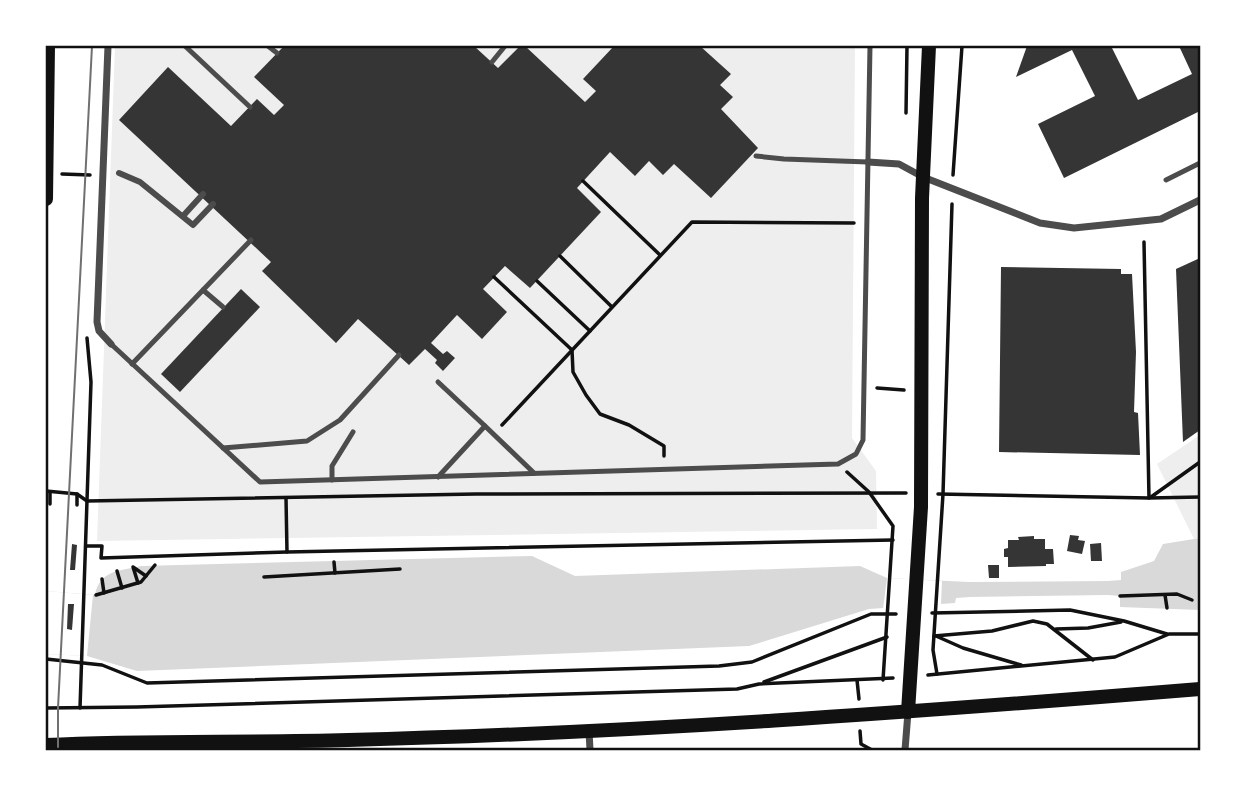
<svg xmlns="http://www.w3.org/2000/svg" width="1246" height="796" viewBox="0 0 1246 796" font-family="'IBM Plex Serif',serif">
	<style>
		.green { fill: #eee }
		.water { fill: #d9d9d9 }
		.pier { fill: #fff }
		.building { fill: #353535 }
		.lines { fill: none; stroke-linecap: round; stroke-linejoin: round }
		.path { stroke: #111; stroke-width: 3.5 }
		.service { stroke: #4c4c4c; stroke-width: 5 }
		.pedestrian { stroke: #4c4c4c; stroke-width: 6 }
		.minor { stroke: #4c4c4c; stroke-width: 7 }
		.secondary { stroke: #111; stroke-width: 14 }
		.tram { stroke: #707070; stroke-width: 2 }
		.neatline { fill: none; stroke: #111; stroke-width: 2.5 }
	</style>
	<rect width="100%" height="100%" fill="#fff"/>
	<g class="green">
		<polygon points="115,46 855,46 852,438 876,471 877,529 97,541"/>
		<polygon points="1200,435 1200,538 1194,539 1157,464"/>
	</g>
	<path class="water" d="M1200 538V610L1120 607V596L1108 595 970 597 956 598 955 603 869 609 749 646 137 671 87 656 46 654V591L95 595C100 570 119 571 141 566L532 556 575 576 860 566 887 578 969 582 1108 581 1121 580V572L1154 561 1163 544Z"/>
	<g class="pier">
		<polygon points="887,578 942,581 941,604 883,609"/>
		<polygon points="46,591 93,595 87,656 46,654"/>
	</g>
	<g class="building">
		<polygon points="284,46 474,46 498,68 520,46 525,46 585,102 596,91 583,79 614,46 700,46 731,74 720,85 733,97 721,109 758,148 711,198 674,164 663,175 649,161 635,176 610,152 577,188 601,212 530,288 505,266 483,289 507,312 482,339 457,315 431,343 443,354 447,351 455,358 443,371 435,363 437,360 425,349 409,365 358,319 336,343 262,271 271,262 119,120 168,67 231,126 257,99 274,115 284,105 254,77"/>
		<polygon points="1027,46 1111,46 1138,100 1192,74 1179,46 1200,46 1200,111 1064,178 1038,124 1095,96 1072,50 1016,77"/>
		<polygon points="1200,258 1200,430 1183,442 1176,269"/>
		<polygon points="1001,267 1121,269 1121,274 1132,274 1136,352 1134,412 1138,413 1140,455 999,452"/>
		<polygon points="241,289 260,307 180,392 161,374"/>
		<polygon points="1070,535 1079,536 1078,540 1085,541 1082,554 1067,551"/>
		<polygon points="1034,536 1034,539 1045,539 1045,549 1053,549 1054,564 1046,564 1046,566 1008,567 1008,557 1004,557 1004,549 1008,548 1008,540 1019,540 1018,537"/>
		<polygon points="1101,543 1102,561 1091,561 1090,544"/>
		<polygon points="72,544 77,545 75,570 70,570"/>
		<polygon points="988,565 999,565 999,578 989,578"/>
		<polygon points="68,604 74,604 72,630 67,629"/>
	</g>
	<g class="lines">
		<g class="path">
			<polyline points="906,113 907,46"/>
			<polyline points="62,174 90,175"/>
			<polyline points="953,175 962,46"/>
			<polyline points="583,181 660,255"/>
			<polyline points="1144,242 1149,498"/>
			<polyline points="560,256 612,307"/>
			<polyline points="494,277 572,350 573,372 586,395 600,414 629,425 664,446 664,456"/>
			<polyline points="537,281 590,331"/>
			<polyline points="877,388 904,390"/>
			<polyline points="502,425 692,222 854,223"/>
			<polyline points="847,472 869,492 893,526 883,680"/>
			<polyline points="46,491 77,494 87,501 476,494 906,493"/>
			<polyline points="77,494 77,505"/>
			<polyline points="938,494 1149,498 1200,497"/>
			<polyline points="1151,497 1200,462"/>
			<polyline points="286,498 287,552"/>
			<polyline points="50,504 50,492"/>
			<polyline points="86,546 102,546 101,558 287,552 893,540"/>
			<polyline points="334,562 335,573"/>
			<polyline points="117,571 122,588"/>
			<polyline points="264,577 400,569"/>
			<polyline points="102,579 104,593"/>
			<polyline points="138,583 133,567 146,576"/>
			<polyline points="96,595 141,582 155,565"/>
			<polyline points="1165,595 1167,608"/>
			<polyline points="1120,596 1177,594 1192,600"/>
			<polyline points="932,613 1070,610 1124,621 1167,634"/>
			<polyline points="1056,629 1088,628 1121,622"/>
			<polyline points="934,636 992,631 1033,621 1047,624 1093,660"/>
			<polyline points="936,636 963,648 1021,665"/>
			<polyline points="46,659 102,665 147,683 719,666 752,662 871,614 896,614"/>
			<polyline points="937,674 933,650 943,494 952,204"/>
			<polyline points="928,675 1115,657 1169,634 1200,634"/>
			<polyline points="857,680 859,699"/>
			<polyline points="764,682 887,637"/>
			<polyline points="46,708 137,707 737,689 759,684 893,678"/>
			<polyline points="80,708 91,382 87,338"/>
			<polyline points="860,731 861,744 872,750"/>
		</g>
		<g class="service">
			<polyline points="185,46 250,107"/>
			<polyline points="268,46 277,53"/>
			<polyline points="492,62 505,46"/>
			<polyline points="756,156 784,159 868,162"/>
			<polyline points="1166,180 1200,163"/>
			<polyline points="203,290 223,307"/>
			<polyline points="111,344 260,482 838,464 856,454 863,440 870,46"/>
			<polyline points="132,364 251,240"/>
			<polyline points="438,382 485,426"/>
			<polyline points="223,448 307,441 340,420 399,355"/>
			<polyline points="438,477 485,426 534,473"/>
			<polyline points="332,480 332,466 353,432"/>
		</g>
		<g class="pedestrian">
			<polyline points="119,173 140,182 193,225 213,204"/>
			<polyline points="183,216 203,194"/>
		</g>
		<g class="minor">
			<polyline points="108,46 97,322 99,331 111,344"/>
			<polyline points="868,162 899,164 923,177 1040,223 1074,228 1161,219 1200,200"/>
			<polyline points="589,731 590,750"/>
			<polyline points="905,750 908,712"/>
		</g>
		<g class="secondary">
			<polyline points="46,199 48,46"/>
			<polyline points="908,712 921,507 922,198 929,46"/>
			<path d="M46 745C146 740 247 743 348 740 633 733 917 712 1200 689"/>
		</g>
		<polyline class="tram" points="58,750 58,708 92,46"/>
	</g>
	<rect width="1246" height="796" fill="none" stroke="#ffffff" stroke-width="94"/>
	<rect x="47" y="47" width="1152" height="702" class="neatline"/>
</svg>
